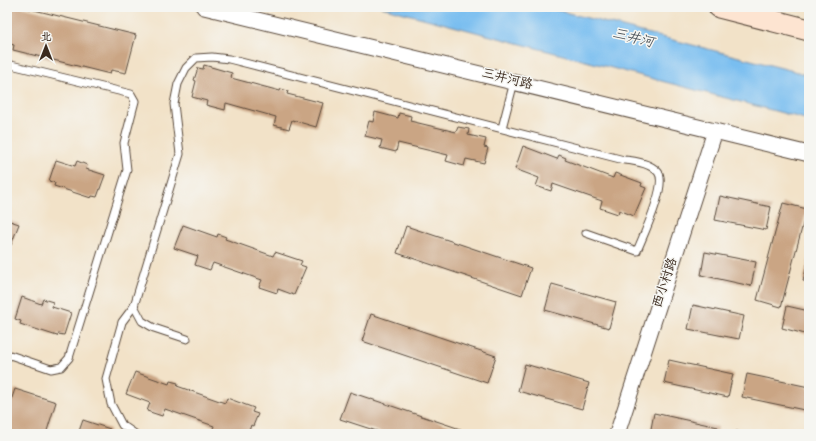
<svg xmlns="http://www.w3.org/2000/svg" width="816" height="441" viewBox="0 0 816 441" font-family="Dekko,'LXGW WenKai TC',sans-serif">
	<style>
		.water { fill: #79bef0; stroke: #5a7487 }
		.building { fill: #caa584 }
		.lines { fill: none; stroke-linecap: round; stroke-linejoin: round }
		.lane-casing { stroke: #564638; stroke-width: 9 }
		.street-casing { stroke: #564638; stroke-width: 17 }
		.secondary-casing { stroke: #564638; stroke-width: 23 }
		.lane { stroke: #fff; stroke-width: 7 }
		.street { stroke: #fff; stroke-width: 15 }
		.secondary { stroke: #fde4d1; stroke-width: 21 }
		.labels { text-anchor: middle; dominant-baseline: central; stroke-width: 3; stroke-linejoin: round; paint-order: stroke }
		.street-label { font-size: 13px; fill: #3b2a1e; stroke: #f6f6f2 }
		.water-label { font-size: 14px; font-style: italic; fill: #4e565d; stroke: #f6f6f2 }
	</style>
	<rect width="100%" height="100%" fill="#f6f6f2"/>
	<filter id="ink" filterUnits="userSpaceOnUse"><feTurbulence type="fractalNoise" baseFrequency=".025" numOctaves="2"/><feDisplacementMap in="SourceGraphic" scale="8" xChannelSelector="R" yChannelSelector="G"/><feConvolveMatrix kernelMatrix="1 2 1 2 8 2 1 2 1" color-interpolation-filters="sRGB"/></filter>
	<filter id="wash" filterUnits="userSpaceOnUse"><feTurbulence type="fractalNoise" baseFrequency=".012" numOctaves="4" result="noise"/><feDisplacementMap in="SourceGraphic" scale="16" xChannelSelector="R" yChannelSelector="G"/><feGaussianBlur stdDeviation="0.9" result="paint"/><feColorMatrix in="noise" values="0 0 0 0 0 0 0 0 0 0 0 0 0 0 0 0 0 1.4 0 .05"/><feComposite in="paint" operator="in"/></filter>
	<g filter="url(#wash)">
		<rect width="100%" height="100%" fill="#f2e2c8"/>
		<polygon class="water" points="381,7 545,7 809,75 809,120"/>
		<g id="blocks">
			<g class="building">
				<polygon points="7,7 22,7 136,35 126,73 111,70 110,74 13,50 14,45 7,43"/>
				<polygon points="204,65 232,73 231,78 280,91 281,89 288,91 287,94 323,103 316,127 292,120 289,129 274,125 276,117 226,103 225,110 206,105 207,101 192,97 196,81 194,80 198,68 203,69"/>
				<polygon points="375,112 398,118 399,113 411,116 410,121 456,132 458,127 469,129 468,135 486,139 484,147 488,148 484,163 466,159 464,166 446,161 448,155 398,143 396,152 380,148 382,140 365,136 369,121 373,122"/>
				<polygon points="523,146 557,159 559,155 566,158 565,160 613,178 615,173 642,183 641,186 646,188 634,216 619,210 618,214 600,208 602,201 553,184 551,191 536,186 539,178 515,169"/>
				<polygon points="56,160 75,166 77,161 87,165 86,169 105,175 97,197 92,196 91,198 54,186 55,183 49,181"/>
				<polygon points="720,196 771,207 766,230 715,220"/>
				<polygon points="783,203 807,209 781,307 757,300"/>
				<polygon points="7,220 19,224 11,245 7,243"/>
				<polygon points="183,225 217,237 218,234 226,237 225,239 273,256 275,252 302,261 300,265 306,267 294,295 278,289 277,293 259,287 262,280 213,263 210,270 195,265 198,256 174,248"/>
				<polygon points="406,226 531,268 522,295 397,253"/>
				<polygon points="705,252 756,262 751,286 701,275"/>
				<polygon points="809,258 809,282 803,281"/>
				<polygon points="552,284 616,302 609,328 545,310"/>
				<polygon points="22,297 41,304 43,299 53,302 52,307 71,313 64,335 58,334 57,336 20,324 21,321 15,319"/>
				<polygon points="693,305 744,316 739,339 688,329"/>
				<polygon points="787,306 809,311 809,335 782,328"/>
				<polygon points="371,314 496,356 487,383 362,341"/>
				<polygon points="669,360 733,374 728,397 664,383"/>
				<polygon points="525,364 589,383 582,409 518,391"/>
				<polygon points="135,372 169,384 170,381 178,383 177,386 225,403 227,398 254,408 252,412 258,414 253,426 251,425 248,434 214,434 211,433 214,426 165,409 162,416 147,411 150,403 126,394"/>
				<polygon points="747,374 809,387 809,411 742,397"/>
				<polygon points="15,389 56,402 46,434 7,434 7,412"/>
				<polygon points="350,392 475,434 386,434 340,419"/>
				<polygon points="654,413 718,427 717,434 650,434"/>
				<polygon points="83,420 110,429 108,434 78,434"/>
				<polygon points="736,431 748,433 748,434 736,434"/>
			</g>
		</g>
	</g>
	<g filter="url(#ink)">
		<use href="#blocks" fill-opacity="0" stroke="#564638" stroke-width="1"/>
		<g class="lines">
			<g class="lane-casing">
				<g id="lane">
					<polyline points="7,64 131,94 135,101 124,143 127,170 69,358 61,367 51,369 7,354"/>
					<polyline points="502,128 514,82"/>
					<polyline points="134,306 142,321 154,328 187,339"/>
					<path d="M135 434 122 425 111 404 106 379 122 322 134 306 180 154 174 104 178 84 186 68 196 58 212 57 229 59 624 160C636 161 650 163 658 172 668 184 643 236 637 251L586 233"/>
				</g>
			</g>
			<g class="street-casing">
				<g id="street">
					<polyline points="204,7 809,154"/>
					<polyline points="617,434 715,131"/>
				</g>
			</g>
			<g class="secondary-casing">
				<polyline id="secondary" points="719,7 809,30"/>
			</g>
			<use href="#lane" class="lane"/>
			<use href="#street" class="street"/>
			<use href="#secondary" class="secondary"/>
		</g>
	</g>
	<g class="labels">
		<g class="street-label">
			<text transform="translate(507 80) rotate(14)">三井河路</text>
			<text transform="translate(666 283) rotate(-72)">西小村路</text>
		</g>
		<g class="water-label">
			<text transform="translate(633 39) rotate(14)">三井河</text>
		</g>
	</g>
	<rect width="816" height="441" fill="none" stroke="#f6f6f2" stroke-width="24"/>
	<g transform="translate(46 46)" stroke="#f6f6f2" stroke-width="3" paint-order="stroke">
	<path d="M0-3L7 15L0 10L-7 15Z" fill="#3b2a1e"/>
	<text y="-6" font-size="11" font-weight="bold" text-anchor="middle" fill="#3b2a1e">北</text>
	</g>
</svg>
